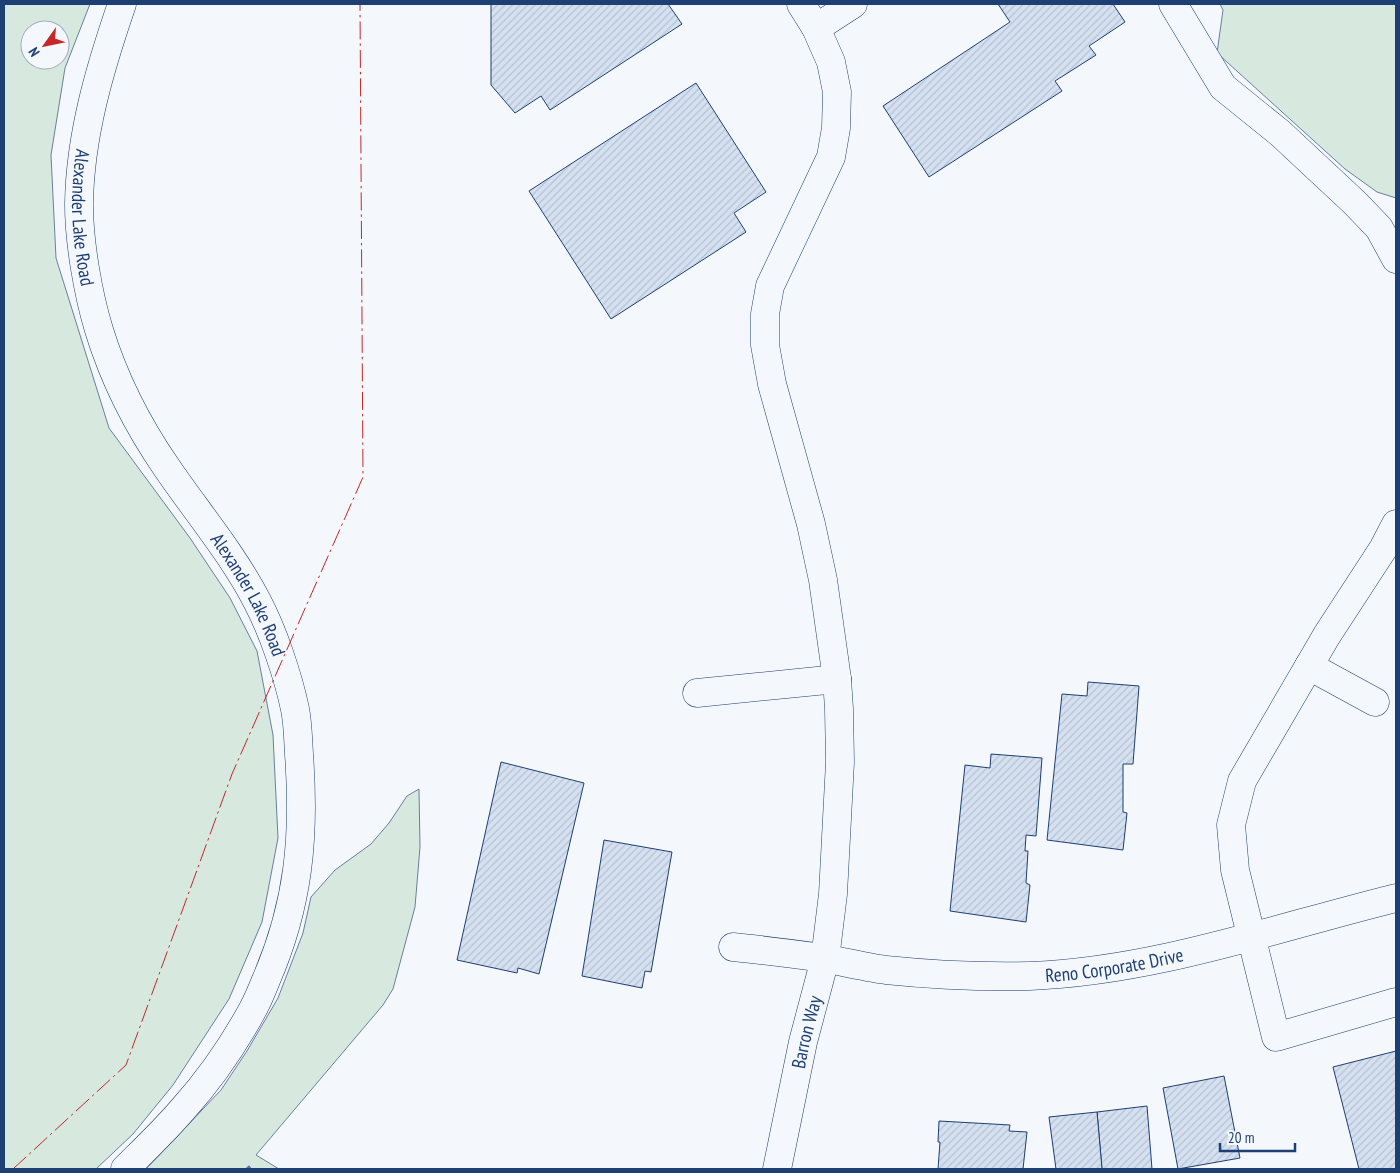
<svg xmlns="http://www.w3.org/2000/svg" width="1400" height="1173" viewBox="0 0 1400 1173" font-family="'PT Sans Narrow',sans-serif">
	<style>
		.green { fill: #d7e8df; stroke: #687fa3; fill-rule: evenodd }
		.building { fill: url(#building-hatch); stroke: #1d3f73 }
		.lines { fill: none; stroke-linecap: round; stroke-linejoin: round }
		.minor-casing { stroke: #1d3f73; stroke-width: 29 }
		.path { stroke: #5e769c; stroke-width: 3; stroke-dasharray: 4 2.5; stroke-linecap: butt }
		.minor { stroke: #f4f7fb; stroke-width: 28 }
		.power { stroke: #c62828; stroke-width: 1; stroke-dasharray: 18 4 2.5 4; stroke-linecap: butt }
		.labels { text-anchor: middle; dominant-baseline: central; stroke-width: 4; stroke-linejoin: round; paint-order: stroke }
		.street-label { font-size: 19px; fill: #1d3f73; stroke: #f4f7fb }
	</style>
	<defs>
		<pattern id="building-hatch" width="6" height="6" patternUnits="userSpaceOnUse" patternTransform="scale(1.25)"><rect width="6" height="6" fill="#d5e0f0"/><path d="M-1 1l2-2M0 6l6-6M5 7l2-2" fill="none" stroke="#b6c1d1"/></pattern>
	</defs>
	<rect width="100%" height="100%" fill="#f4f7fb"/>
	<g class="green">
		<path d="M4 4H90L65 68 51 155 56 258 109 428 190 538 230 598 257 651 273 735 278 838 262 922 229 999 173 1085 133 1134 96 1169H4ZM30 30H60V60H30Z"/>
		<polygon points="1220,4 1396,4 1396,198 1377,192 1345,169 1217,53 1223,10"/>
		<polygon points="419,789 420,847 415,907 393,989 383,1005 256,1155 279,1169 146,1169 221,1090 247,1051 278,998 303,933 311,897 335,870 371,844 389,823 407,796"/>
	</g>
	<g class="building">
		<polygon points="491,4 668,4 682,24 550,110 541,96 515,113 491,85"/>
		<polygon points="998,4 1113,4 1125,22 1089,46 1096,55 1055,81 1062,91 929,177 883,106 1010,22"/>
		<polygon points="696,83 766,192 734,213 746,232 611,319 529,191"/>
		<polygon points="1088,682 1139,686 1133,764 1123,764 1123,812 1127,813 1123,850 1047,840 1062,694 1087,696"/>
		<polygon points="991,754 1042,758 1036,836 1026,835 1025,851 1028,851 1026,883 1030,885 1026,922 950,911 965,765 990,768"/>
		<polygon points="501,762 584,783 539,974 518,968 517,973 457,960"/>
		<polygon points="604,840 672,852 651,972 645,971 642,988 582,976"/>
		<polygon points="1396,1051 1396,1169 1359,1169 1333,1067"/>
		<polygon points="1224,1076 1240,1158 1178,1169 1163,1088"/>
		<polygon points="1147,1106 1152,1169 1102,1169 1097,1112"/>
		<polygon points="1097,1112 1102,1169 1056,1169 1049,1117"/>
		<polygon points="939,1121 1010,1125 1009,1131 1027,1132 1023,1169 938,1169 940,1142 938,1142"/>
	</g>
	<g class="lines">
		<g class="minor-casing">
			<g id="minor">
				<path id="s1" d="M122 4C100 68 80 135 79 204 79 242 88 294 99 330 114 379 138 426 167 468 197 512 232 553 257 601 273 631 288 676 295 709 298 724 298 739 299 754 305 836 299 904 266 980 262 990 258 1000 253 1009 234 1044 210 1079 183 1109 165 1130 145 1149 125 1169"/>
				<polyline points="1173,4 1223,87 1280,133 1355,203 1379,228 1396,259"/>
				<polyline points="816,28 853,4"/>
				<polyline points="1396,524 1383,549 1327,635 1242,781 1231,825 1235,870 1276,1037 1396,1002"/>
				<polyline points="1309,666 1375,702"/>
				<polyline points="697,693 837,679"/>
				<path id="s2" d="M733 947C763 950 793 954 823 958 844 962 865 967 886 970 934 975 982 977 1030 976 1155 971 1275 928 1396 898"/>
				<path id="s3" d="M777 1169 803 1042 825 959 833 894 840 762 839 709 837 679 823 580 811 524 772 384 765 345V314L770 286 831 157 836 128 837 92 831 62 816 28 801 4"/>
			</g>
		</g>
		<polyline class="path" points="247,1169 252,1165"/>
		<use href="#minor" class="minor"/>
		<polyline class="power" points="13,1169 126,1065 232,774 363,477 360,4"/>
	</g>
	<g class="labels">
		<g class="street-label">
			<text stroke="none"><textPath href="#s1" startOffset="219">Alexander Lake Road</textPath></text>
			<text stroke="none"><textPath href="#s1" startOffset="639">Alexander Lake Road</textPath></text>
			<text stroke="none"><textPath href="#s2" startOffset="384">Reno Corporate Drive</textPath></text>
			<text stroke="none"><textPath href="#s3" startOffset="140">Barron Way</textPath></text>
		</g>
	</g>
	<rect width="1400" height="1173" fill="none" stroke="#1d3f73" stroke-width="10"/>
	<g transform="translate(45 45) rotate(237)"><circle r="24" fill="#f4f7fb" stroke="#9eadc5"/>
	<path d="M0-4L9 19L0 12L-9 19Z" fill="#c62828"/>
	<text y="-8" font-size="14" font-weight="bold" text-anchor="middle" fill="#1d3f73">N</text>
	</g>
	<path d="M1220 1143v8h75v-8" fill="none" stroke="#1d3f73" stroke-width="2.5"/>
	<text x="1228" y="1143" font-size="15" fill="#1d3f73" stroke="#f4f7fb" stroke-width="4" paint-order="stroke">20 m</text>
</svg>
